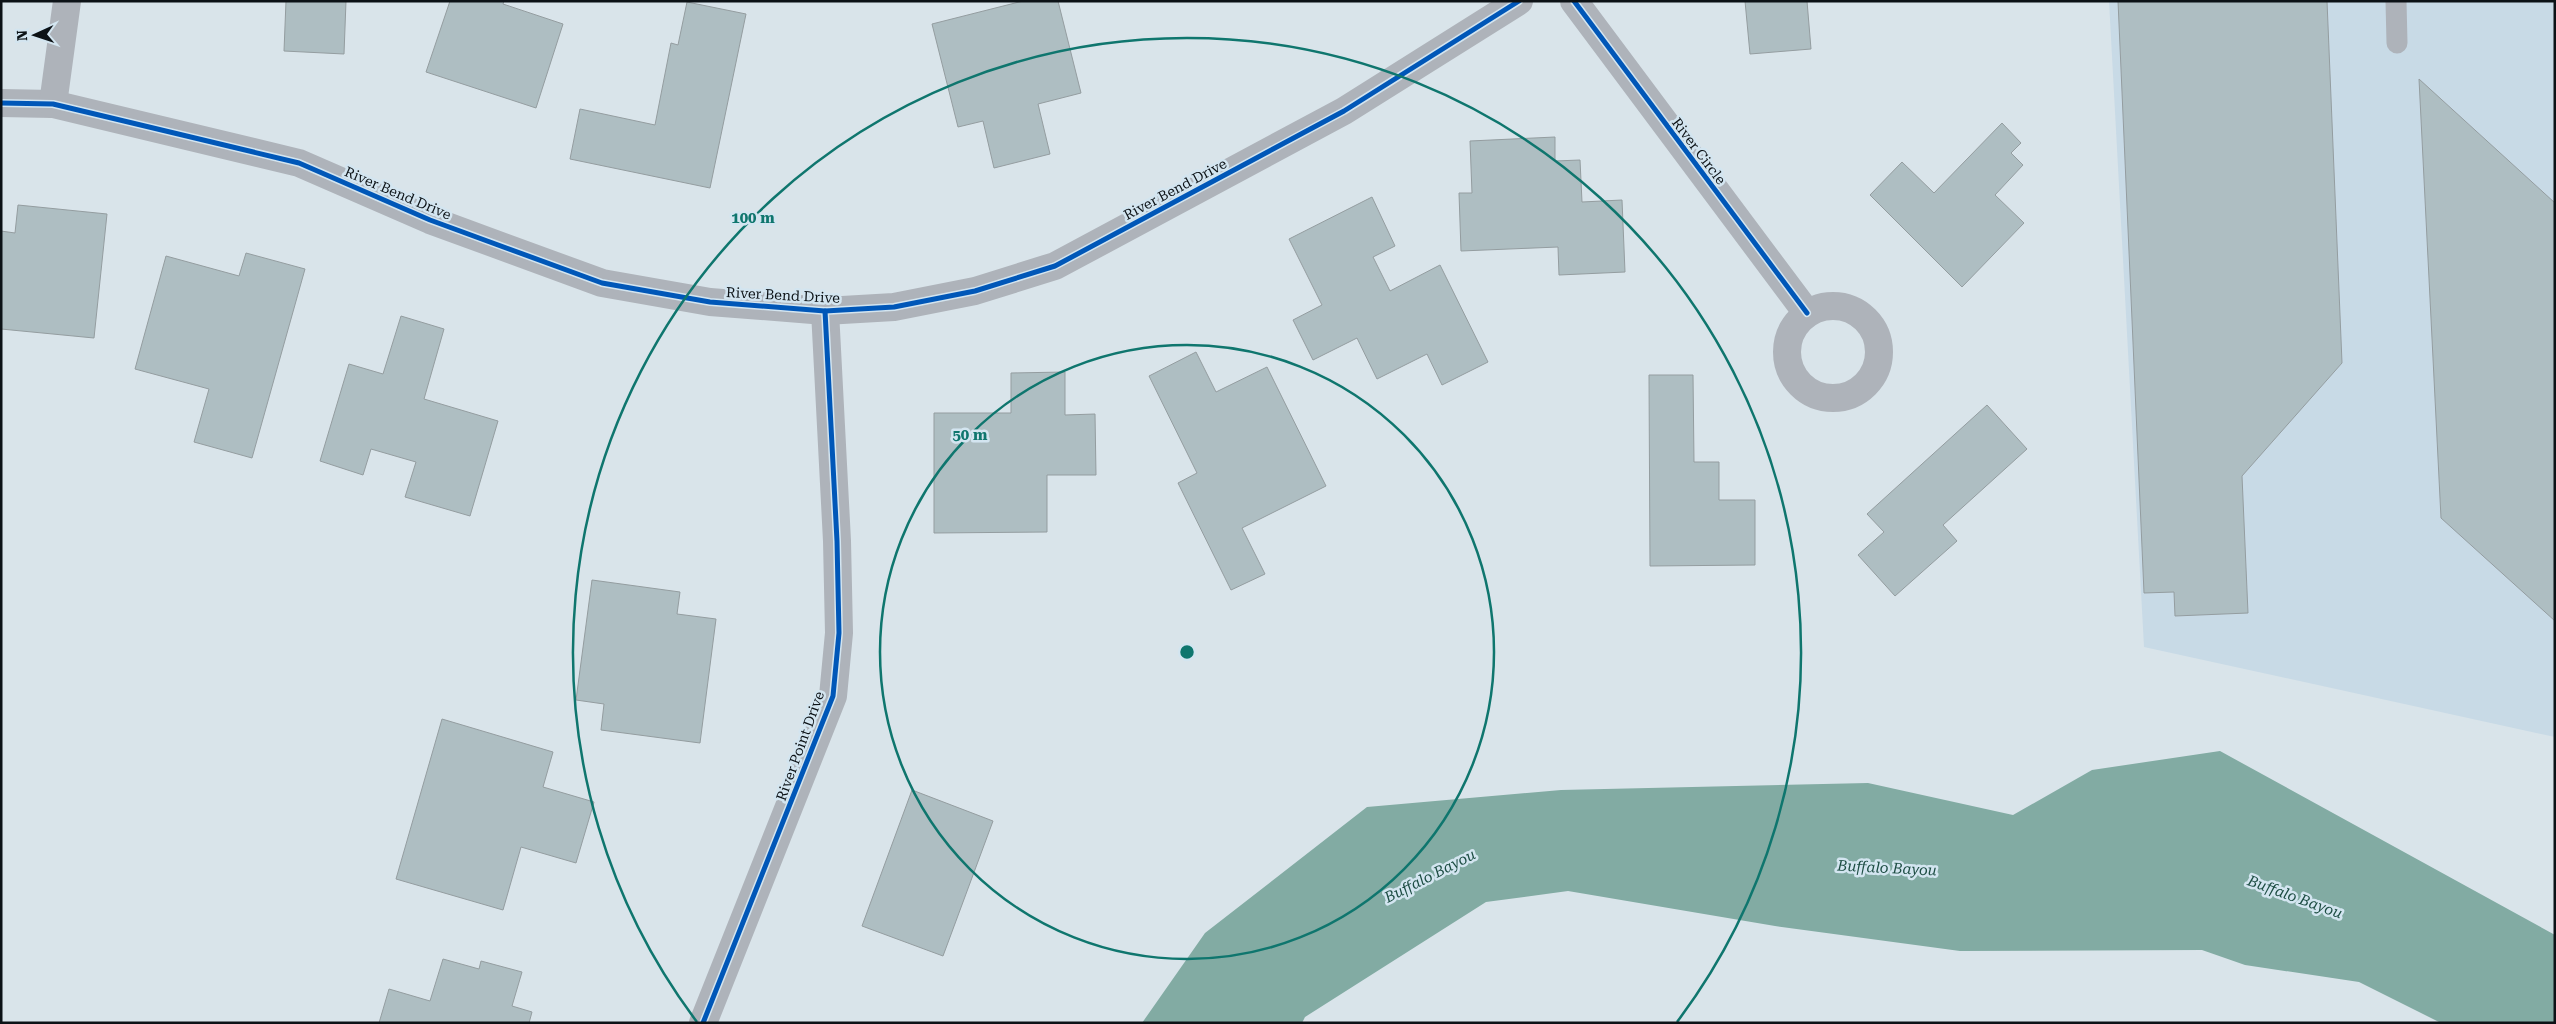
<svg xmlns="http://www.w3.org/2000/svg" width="2556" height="1024" viewBox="0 0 2556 1024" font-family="'Roboto Serif',serif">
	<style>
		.built { fill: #c8dae6 }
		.water { fill: #82aba3 }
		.building { fill: #aebec2; stroke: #949da0 }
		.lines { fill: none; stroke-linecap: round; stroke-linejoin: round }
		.lane { stroke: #aeb3ba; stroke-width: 21 }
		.street { stroke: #aeb3ba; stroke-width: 28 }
		.cycleway-casing { stroke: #d3e5f0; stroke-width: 8 }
		.cycleway { stroke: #0057b8; stroke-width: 5 }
		.ring { fill: none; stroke: #0f766e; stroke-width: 2.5 }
		.labels { text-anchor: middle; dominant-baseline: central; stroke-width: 5; stroke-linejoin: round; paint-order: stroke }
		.street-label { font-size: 14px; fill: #0c1216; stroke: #d3e5f0 }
		.water-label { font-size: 15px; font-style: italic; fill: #1d4d43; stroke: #d3e5f0 }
		.centre { fill: #0f766e; stroke: #d3e5f0; stroke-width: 2.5 }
		.ring-label { font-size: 15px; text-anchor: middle; font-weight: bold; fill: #0f766e; stroke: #d3e5f0; stroke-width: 5; stroke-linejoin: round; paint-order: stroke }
	</style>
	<rect width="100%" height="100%" fill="#d9e4ea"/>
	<polygon class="built" points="2109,1 2555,1 2555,737 2144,647"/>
	<polygon class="water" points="2220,751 2555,935 2555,1023 2441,1023 2359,982 2245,965 2202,950 1960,951 1775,926 1568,891 1486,902 1305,1017 1302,1023 1142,1023 1205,933 1367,807 1561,790 1868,783 2013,815 2092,770"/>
	<g class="building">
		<polygon points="286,1 346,1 344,54 284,51"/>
		<polygon points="450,1 504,1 503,4 563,24 536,108 426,72"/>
		<polygon points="1023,1 1058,1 1081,93 1038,104 1050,154 994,168 983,121 958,127 932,24"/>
		<polygon points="1745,1 1807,1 1811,49 1750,54"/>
		<polygon points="2118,1 2327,1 2342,363 2242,476 2248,613 2175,616 2174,592 2144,593"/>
		<polygon points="687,2 746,14 710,188 570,159 580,109 655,125 671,43 678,45"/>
		<polygon points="2419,79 2555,203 2555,621 2441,518"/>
		<polygon points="2002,123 2021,143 2011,153 2023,165 1995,195 2024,223 1962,287 1870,195 1902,162 1934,193"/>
		<polygon points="1555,137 1555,161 1580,160 1582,202 1622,200 1625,272 1559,275 1558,247 1461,251 1459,193 1472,193 1470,141"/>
		<polygon points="1372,197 1395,246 1373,257 1390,291 1440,265 1488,362 1442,385 1427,354 1377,379 1357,338 1313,360 1293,320 1322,305 1289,239"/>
		<polygon points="18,205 107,214 94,338 1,329 1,231 15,233"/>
		<polygon points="246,253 305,269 252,458 194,442 209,389 135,369 166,256 239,276"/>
		<polygon points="401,316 444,329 424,399 498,421 470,516 405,497 416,462 371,449 363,475 320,461 349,364 383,374"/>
		<polygon points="1196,352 1216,392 1267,367 1326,486 1242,528 1265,574 1231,590 1178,483 1197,473 1149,376"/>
		<polygon points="1065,372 1065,415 1095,414 1096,475 1047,475 1047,532 934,533 934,413 1011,413 1011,373"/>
		<polygon points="1649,375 1693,375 1694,462 1719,462 1719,500 1755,500 1755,565 1650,566"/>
		<polygon points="1987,405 2027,449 1943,525 1957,541 1895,596 1858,555 1884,532 1867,514"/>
		<polygon points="592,580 680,592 677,614 716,619 700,743 601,730 604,704 576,700"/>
		<polygon points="442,719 553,752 543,787 594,802 576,863 521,847 503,910 396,879"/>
		<polygon points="912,790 993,821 943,956 862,926"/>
		<polygon points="443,959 479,969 481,961 522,972 512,1006 532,1012 529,1023 379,1023 389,989 430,1001"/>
	</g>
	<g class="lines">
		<polyline class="lane" points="2396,1 2397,43"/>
		<g class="street">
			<polyline points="1574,1 1807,313"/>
			<polyline points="1,103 53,104 299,163 430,220 602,283 710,302 825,311 894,307 975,291 1055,266 1344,111 1519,1"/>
			<polyline points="53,104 67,1"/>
			<circle cx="1833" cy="352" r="46"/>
			<polyline points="703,1023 833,696 839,633 837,541 825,311"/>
		</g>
		<g class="cycleway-casing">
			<g id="cycleway">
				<polyline points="1574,1 1807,313"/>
				<polyline points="1,103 53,104 299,163 430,220 602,283 710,302 825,311 894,307 975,291 1055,266 1344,111 1519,1"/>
				<polyline points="703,1023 833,696 839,633 837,541 825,311"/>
			</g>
		</g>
		<use href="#cycleway" class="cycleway"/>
	</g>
	<g class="ring">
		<circle cx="1187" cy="652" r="307"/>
		<path d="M697 1022A614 614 0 1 1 1677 1022"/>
	</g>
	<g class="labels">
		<g class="street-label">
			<text transform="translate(1699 151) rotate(53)">River Circle</text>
			<text transform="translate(1175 189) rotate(-28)">River Bend Drive</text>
			<text transform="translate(398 193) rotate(23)">River Bend Drive</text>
			<text transform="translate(783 295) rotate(3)">River Bend Drive</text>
			<text transform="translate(800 746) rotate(-70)">River Point Drive</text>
		</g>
		<g class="water-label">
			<text transform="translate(1887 868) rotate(3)">Buffalo Bayou</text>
			<text transform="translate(1430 876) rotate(-27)">Buffalo Bayou</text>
			<text transform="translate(2295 897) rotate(20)">Buffalo Bayou</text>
		</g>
	</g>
	<circle cx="1187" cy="652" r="8" class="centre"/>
	<g class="ring-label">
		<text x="753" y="223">100 m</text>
		<text x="970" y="440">50 m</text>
	</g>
	<rect width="2556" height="1024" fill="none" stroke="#0c1216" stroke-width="5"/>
	<g transform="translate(35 35) rotate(267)" stroke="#d3e5f0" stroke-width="4" paint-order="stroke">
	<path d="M0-4L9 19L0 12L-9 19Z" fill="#0c1216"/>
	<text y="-8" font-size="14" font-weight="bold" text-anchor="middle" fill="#0c1216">N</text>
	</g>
</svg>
